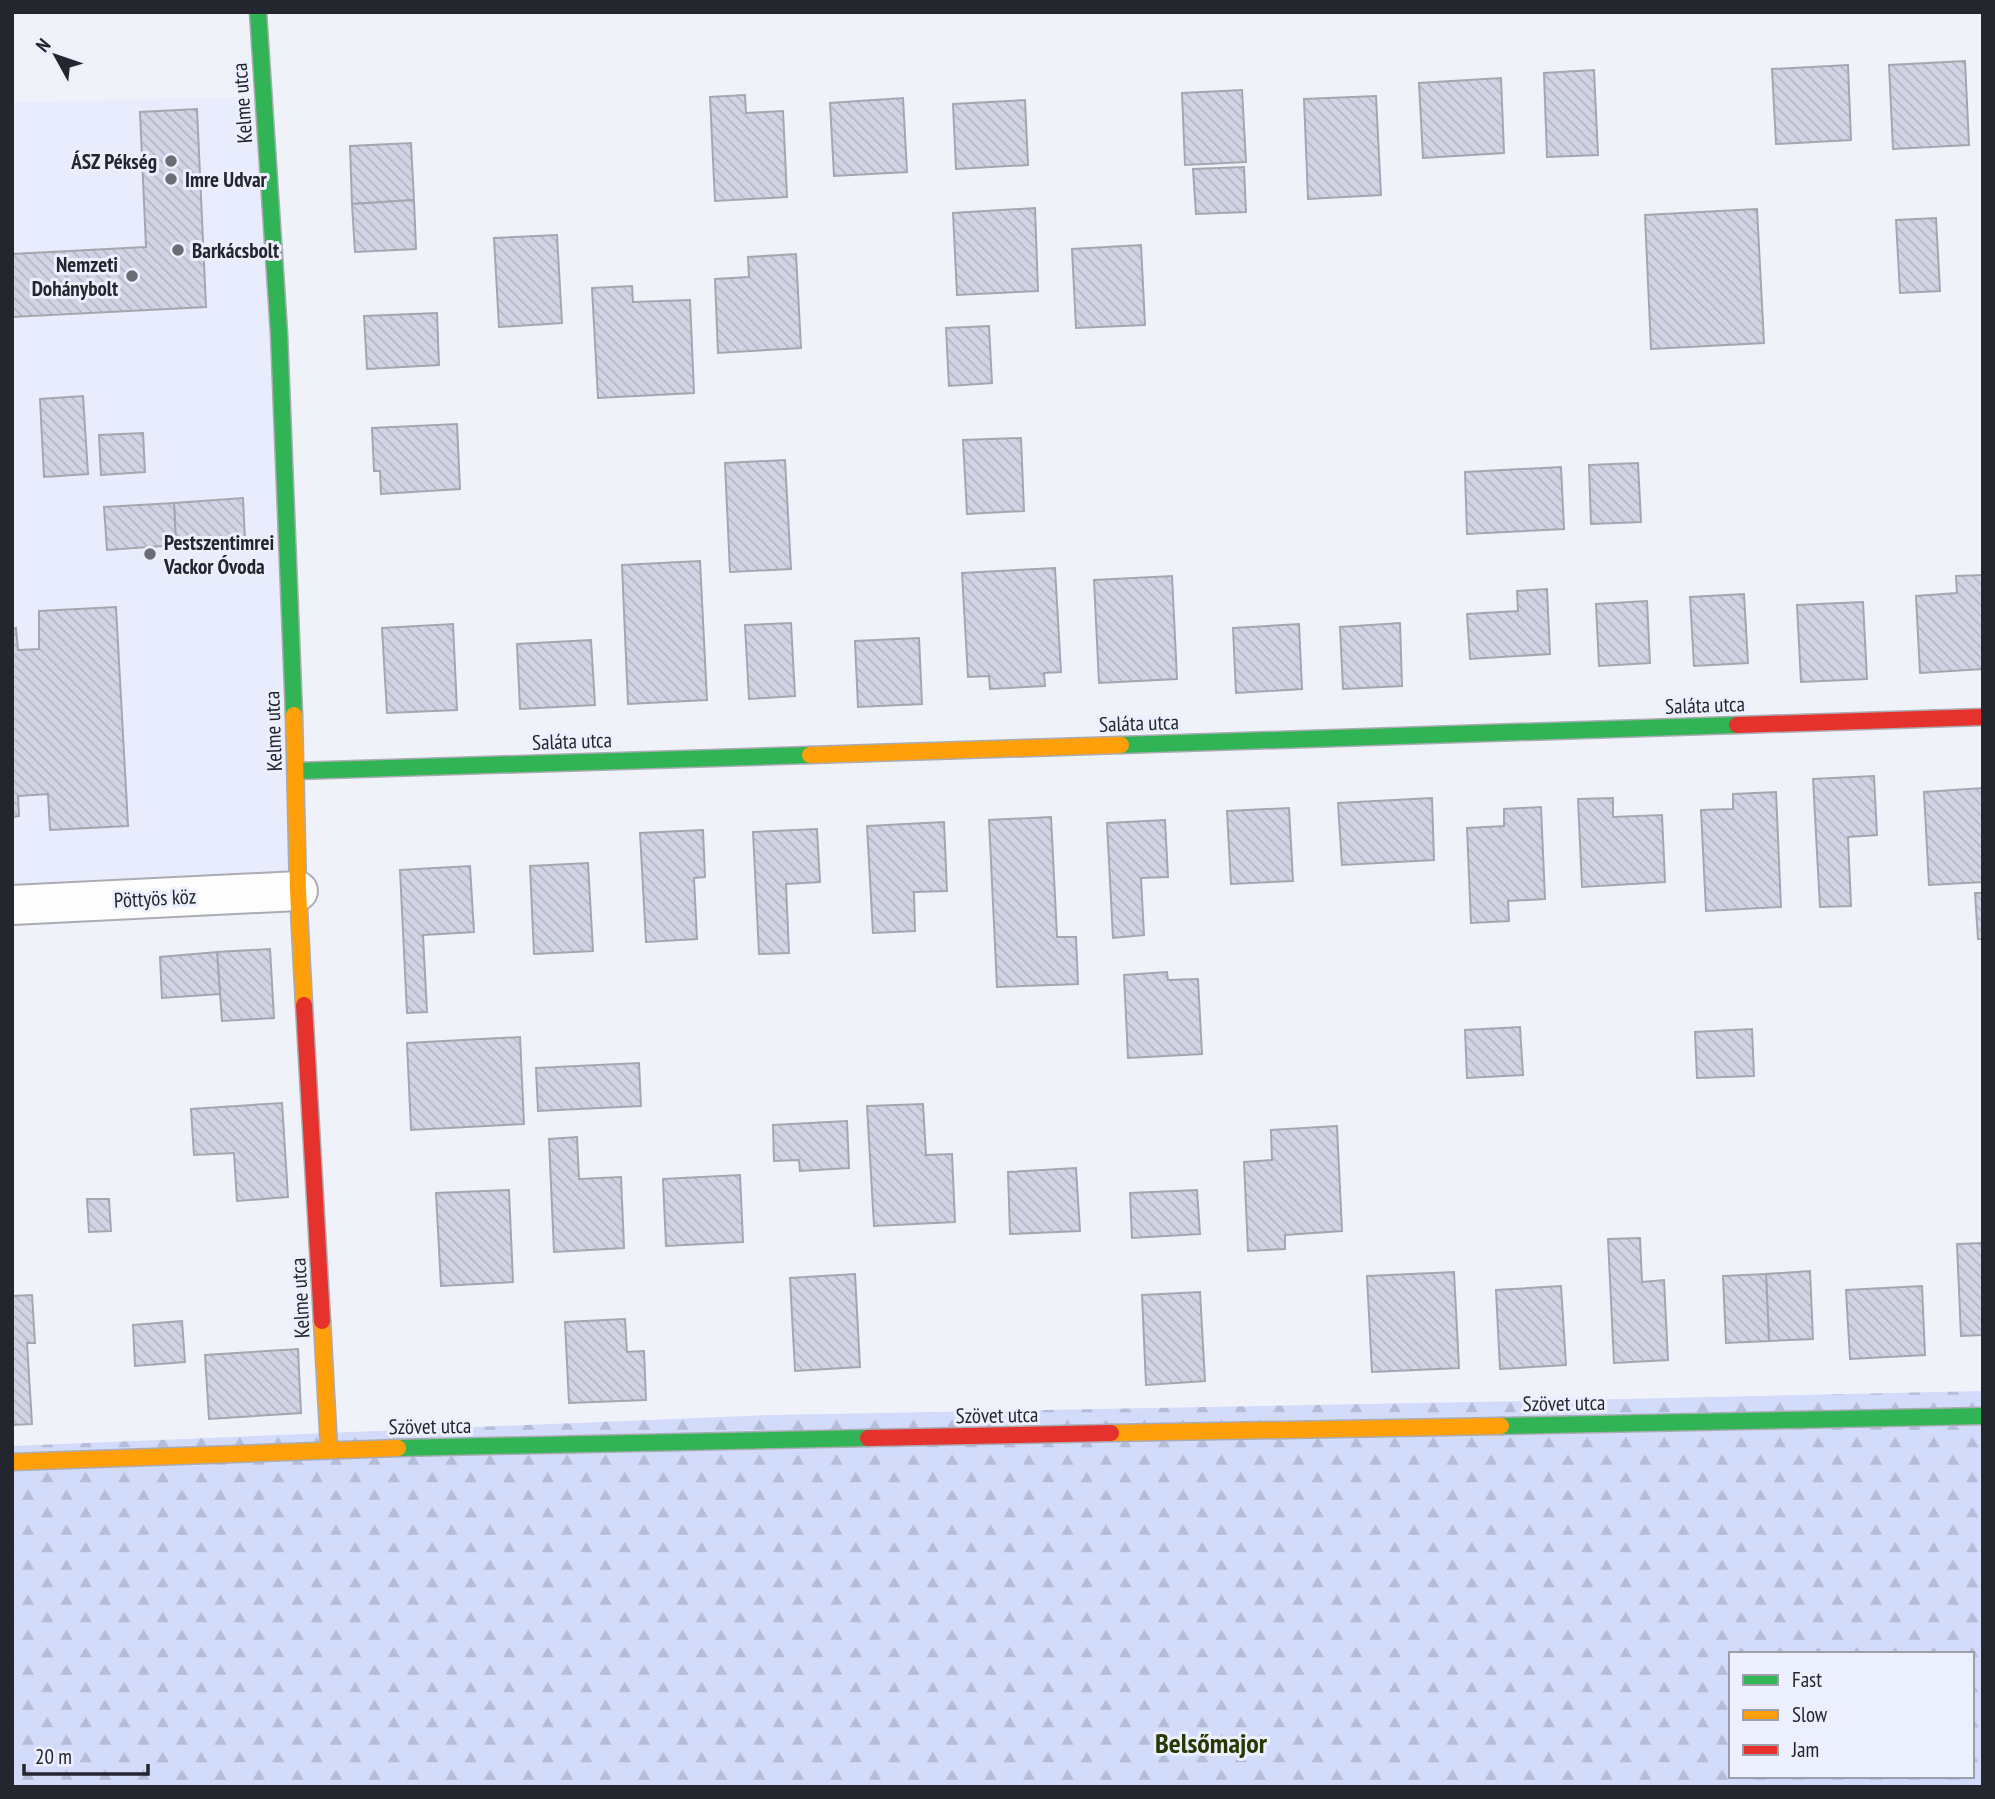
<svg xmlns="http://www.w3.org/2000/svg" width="1995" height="1799" viewBox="0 0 1995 1799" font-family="'PT Sans Narrow',sans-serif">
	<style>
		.built { fill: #e8ecfc }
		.forest { fill: url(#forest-firs); fill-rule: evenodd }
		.building { fill: url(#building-back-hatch); stroke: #a5a7ae; stroke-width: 2 }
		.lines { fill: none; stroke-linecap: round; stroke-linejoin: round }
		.street-casing { stroke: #abacb3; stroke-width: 42 }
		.fast-casing { stroke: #abacb3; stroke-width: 19 }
		.slow-casing { stroke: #abacb3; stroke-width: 19 }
		.jam-casing { stroke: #abacb3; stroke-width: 19 }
		.street { stroke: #fdfdfe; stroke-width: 38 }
		.fast { stroke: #30b455; stroke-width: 16 }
		.slow { stroke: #ff9f0a; stroke-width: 16 }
		.jam { stroke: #e5322d; stroke-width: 16 }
		.poi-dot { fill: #6b6d75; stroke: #eceffd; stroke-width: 2.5 }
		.labels { text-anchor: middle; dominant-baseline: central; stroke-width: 6; stroke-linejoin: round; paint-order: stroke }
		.street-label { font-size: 21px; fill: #24262e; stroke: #eceffd }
		.poi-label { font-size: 21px; font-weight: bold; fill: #24262e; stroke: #eceffd; text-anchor: start }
		.district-label { font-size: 28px; font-weight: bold; fill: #283800; stroke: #eceffd }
	</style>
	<defs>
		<pattern id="forest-firs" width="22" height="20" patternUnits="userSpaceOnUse" patternTransform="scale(1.75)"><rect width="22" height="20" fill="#d3dbfb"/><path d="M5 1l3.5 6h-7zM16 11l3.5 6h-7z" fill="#b5bcd7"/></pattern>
		<pattern id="building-back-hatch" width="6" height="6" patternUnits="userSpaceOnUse" patternTransform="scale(1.75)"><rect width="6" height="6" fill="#d1d4e5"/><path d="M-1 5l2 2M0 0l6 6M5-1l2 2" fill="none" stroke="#b3b6c5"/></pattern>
	</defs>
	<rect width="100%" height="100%" fill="#f0f2f9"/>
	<polygon class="built" points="262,97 298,891 12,905 12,102"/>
	<path class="forest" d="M1983 1391V1787H12V1446L769 1415 1528 1401ZM1731 1654H1972V1776H1731Z"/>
	<g class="building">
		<polygon points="1965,61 1969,145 1893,149 1889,65"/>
		<polygon points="1848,65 1851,140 1776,144 1772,69"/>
		<polygon points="1594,70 1598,155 1547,157 1544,73"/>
		<polygon points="1501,78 1504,153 1423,158 1419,83"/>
		<polygon points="1242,90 1246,162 1185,165 1182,93"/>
		<polygon points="745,95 746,113 783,111 787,197 715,201 710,97"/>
		<polygon points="1376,96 1381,195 1308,199 1304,99"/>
		<polygon points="903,98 907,172 834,176 830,103"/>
		<polygon points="1025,100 1028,165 956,169 953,104"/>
		<polygon points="197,109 206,307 12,317 12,254 146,247 140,112"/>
		<polygon points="411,143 414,200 352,204 350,146"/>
		<polygon points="1244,167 1246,212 1196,214 1193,169"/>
		<polygon points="414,200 416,249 355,252 352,204"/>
		<polygon points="1035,208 1038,291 957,295 953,213"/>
		<polygon points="1757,209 1764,343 1651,349 1645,215"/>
		<polygon points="1936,218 1940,291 1900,293 1896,220"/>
		<polygon points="557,235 562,323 499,327 494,238"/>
		<polygon points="1141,245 1145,325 1076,328 1072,249"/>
		<polygon points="796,254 801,348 718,353 715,279 749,277 748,257"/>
		<polygon points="632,286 633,302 690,300 694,393 598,398 592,288"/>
		<polygon points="437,313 439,365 367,369 364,316"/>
		<polygon points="989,326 992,383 949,386 946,328"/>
		<polygon points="83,396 88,474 44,477 40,399"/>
		<polygon points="457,424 460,489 381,494 380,471 374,471 372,428"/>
		<polygon points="143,433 145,472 101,475 99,435"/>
		<polygon points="1021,438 1024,511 967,514 963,440"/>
		<polygon points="785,460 791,569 730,572 725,463"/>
		<polygon points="1638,463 1641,522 1591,524 1589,465"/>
		<polygon points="1561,467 1564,529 1467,534 1465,472"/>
		<polygon points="243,498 245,540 176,545 174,503"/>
		<polygon points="174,503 176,545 107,550 104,507"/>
		<polygon points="700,561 707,700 628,704 622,565"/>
		<polygon points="1055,568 1061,672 1044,673 1045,686 990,689 989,676 968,677 962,573"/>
		<polygon points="1983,575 1983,669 1920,673 1916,596 1957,593 1956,576"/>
		<polygon points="1172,576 1177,679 1099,683 1094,580"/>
		<polygon points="1547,589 1550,654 1470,659 1467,614 1518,611 1517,591"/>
		<polygon points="1744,594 1748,663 1694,666 1690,597"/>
		<polygon points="1647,601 1650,663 1599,666 1596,604"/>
		<polygon points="1863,602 1867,679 1801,682 1797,605"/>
		<polygon points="116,607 128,826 50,830 48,794 18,796 19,816 12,817 12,629 16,628 18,650 39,649 39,611"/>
		<polygon points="791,623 795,696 749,699 745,625"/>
		<polygon points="1400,623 1402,686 1343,689 1340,627"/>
		<polygon points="453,624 457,710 387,713 382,628"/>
		<polygon points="1299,624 1302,689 1236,693 1233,628"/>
		<polygon points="919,638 922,704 858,707 855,641"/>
		<polygon points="591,640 595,705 520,709 517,644"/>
		<polygon points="1874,776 1877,835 1848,837 1851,906 1820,907 1813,779"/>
		<polygon points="1983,788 1983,882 1929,885 1924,792"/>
		<polygon points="1776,792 1781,907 1706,911 1701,810 1733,809 1733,794"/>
		<polygon points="1432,798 1434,860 1342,865 1338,803"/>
		<polygon points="1613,798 1613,817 1662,815 1665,882 1582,887 1578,799"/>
		<polygon points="1541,807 1545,899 1508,901 1509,921 1471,923 1467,828 1504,826 1504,809"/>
		<polygon points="1289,808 1293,881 1231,884 1227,811"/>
		<polygon points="1051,817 1057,937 1076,937 1078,984 997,987 989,820"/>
		<polygon points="1165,820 1168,877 1141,878 1144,935 1113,938 1107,823"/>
		<polygon points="944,822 947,891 914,892 915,931 873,933 867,826"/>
		<polygon points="817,829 820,882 786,884 789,953 759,954 753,832"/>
		<polygon points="703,830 705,877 694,878 697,939 646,942 640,833"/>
		<polygon points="588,863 593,951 534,954 530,866"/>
		<polygon points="470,866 474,932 423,935 427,1012 407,1013 400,870"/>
		<polygon points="1975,893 1983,893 1983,939 1978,939"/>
		<polygon points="270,949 274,1018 222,1021 217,952"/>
		<polygon points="217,952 220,994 162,998 160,957"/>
		<polygon points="1167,972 1168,980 1198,979 1202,1054 1128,1058 1124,975"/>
		<polygon points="1520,1027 1523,1075 1467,1078 1465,1030"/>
		<polygon points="1752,1029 1754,1076 1697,1078 1695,1032"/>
		<polygon points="520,1037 524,1124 411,1130 407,1043"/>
		<polygon points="639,1063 641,1106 538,1111 536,1068"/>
		<polygon points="282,1103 288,1197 237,1201 234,1153 194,1155 191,1109"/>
		<polygon points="923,1104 926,1155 952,1154 955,1222 874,1226 867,1106"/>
		<polygon points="847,1121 849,1168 800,1171 799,1160 774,1161 773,1125"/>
		<polygon points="1337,1126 1342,1231 1285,1235 1285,1249 1248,1251 1244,1162 1272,1160 1271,1130"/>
		<polygon points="577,1137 579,1179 621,1177 624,1248 554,1252 549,1139"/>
		<polygon points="1076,1168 1080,1231 1010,1234 1008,1172"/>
		<polygon points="740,1175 743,1242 666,1246 663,1179"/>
		<polygon points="509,1190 513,1282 441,1286 436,1193"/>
		<polygon points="1197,1190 1200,1234 1132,1238 1130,1193"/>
		<polygon points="87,1199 109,1199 111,1231 89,1232"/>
		<polygon points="1640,1238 1642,1282 1664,1280 1668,1360 1614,1363 1608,1239"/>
		<polygon points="1983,1243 1983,1335 1961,1336 1957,1244"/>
		<polygon points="1810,1271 1813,1339 1769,1341 1766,1274"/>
		<polygon points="1454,1272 1459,1368 1372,1372 1367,1276"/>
		<polygon points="855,1274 860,1367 795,1371 790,1278"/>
		<polygon points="1766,1274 1769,1341 1726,1343 1723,1276"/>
		<polygon points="1561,1286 1566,1365 1500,1369 1496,1290"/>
		<polygon points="1922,1286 1925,1355 1850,1359 1846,1290"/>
		<polygon points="1200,1292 1205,1381 1146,1385 1142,1295"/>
		<polygon points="32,1295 35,1343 27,1343 32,1424 12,1425 12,1296"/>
		<polygon points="625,1319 627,1352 644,1351 646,1400 569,1403 565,1322"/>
		<polygon points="182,1321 185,1362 135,1366 133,1325"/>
		<polygon points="298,1349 301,1413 209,1419 205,1355"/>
	</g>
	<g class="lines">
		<g class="street-casing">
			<polyline id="street" points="12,905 298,891"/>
		</g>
		<g class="fast-casing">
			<g id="fast">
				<polyline points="258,12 279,333 294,715"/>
				<polyline points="1121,745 1737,725"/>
				<polyline points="296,771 810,755"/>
				<polyline points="1501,1426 1983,1416"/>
				<polyline points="398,1448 868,1438"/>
			</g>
		</g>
		<g class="slow-casing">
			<g id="slow">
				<polyline points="294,715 298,891 304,1005"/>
				<polyline points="810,755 1121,745"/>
				<polyline points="322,1321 329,1449"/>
				<polyline points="1111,1433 1501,1426"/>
				<polyline points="12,1462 398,1448"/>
			</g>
		</g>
		<g class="jam-casing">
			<g id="jam">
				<polyline points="1737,725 1983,717"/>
				<polyline points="304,1005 322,1321"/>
				<polyline points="868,1438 1111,1433"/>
			</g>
		</g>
		<use href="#street" class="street"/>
		<use href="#fast" class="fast"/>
		<use href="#slow" class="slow"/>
		<use href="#jam" class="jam"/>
	</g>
	<g class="poi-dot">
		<circle cx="171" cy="161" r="7"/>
		<circle cx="171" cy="179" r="7"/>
		<circle cx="178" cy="250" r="7"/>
		<circle cx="132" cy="276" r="7"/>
		<circle cx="150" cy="554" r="7"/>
	</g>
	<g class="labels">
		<g class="street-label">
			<text transform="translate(242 103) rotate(-94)">Kelme utca</text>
			<text transform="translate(1705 705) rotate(-2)">Saláta utca</text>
			<text transform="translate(1139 723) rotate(-2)">Saláta utca</text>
			<text transform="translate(273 731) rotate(-92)">Kelme utca</text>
			<text transform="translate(572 741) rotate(-2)">Saláta utca</text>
			<text transform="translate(155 898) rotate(-3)">Pöttyös köz</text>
			<text transform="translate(300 1298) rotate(-93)">Kelme utca</text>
			<text transform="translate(1564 1403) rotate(-1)">Szövet utca</text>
			<text transform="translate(997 1415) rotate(-1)">Szövet utca</text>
			<text transform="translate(430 1426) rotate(-1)">Szövet utca</text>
		</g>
		<g class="poi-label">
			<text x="157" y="161" text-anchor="end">ÁSZ Pékség</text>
			<text x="185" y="179">Imre Udvar</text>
			<text x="192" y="250">Barkácsbolt</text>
			<text x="118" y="264" text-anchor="end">Nemzeti<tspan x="118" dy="24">Dohánybolt</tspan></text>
			<text x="164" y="542">Pestszentimrei<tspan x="164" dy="24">Vackor Óvoda</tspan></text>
		</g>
		<g class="district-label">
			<text x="1211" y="1742">Belsőmajor</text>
		</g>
	</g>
	<rect width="1995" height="1799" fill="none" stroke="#24262e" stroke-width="28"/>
	<rect x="1729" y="1652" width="245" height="126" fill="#eceffd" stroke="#9c9faa" stroke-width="2"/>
	<rect x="1743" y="1675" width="35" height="10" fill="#30b455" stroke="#9c9faa" stroke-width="2"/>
	<text x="1792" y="1687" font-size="21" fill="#24262e">Fast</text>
	<rect x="1743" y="1710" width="35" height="10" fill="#ff9f0a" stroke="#9c9faa" stroke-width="2"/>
	<text x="1792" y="1722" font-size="21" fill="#24262e">Slow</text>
	<rect x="1743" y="1745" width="35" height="10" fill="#e5322d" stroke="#9c9faa" stroke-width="2"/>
	<text x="1792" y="1757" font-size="21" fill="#24262e">Jam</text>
	<g transform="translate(56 56) rotate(310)" stroke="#eceffd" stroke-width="5" paint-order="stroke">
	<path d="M0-5L12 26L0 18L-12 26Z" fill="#24262e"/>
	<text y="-10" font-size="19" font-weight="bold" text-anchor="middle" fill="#24262e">N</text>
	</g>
	<path d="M24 1764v10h124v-10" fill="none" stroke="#24262e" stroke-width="3.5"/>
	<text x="35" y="1764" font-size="21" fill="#24262e" stroke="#eceffd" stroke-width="5" paint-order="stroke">20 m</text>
</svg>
